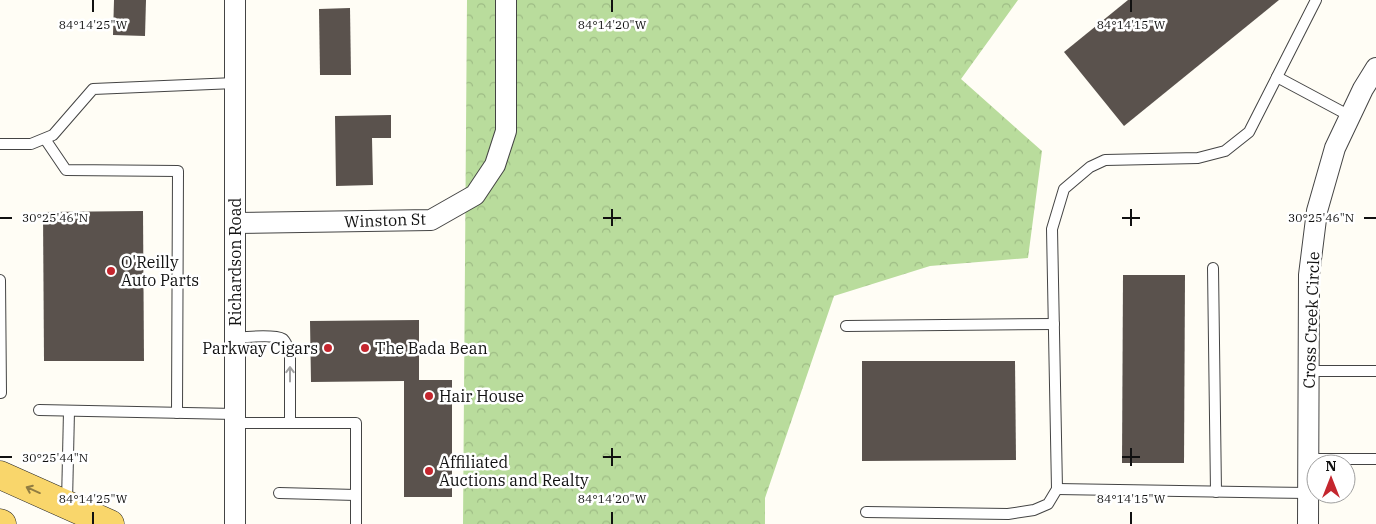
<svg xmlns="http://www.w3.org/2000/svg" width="1376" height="524" viewBox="0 0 1376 524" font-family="'IBM Plex Serif',serif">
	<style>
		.forest { fill: url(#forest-crowns) }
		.building { fill: #5a524d }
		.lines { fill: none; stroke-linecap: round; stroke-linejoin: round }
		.lane-casing { stroke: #444; stroke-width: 12 }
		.street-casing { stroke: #444; stroke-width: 22 }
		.primary-casing { stroke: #222; stroke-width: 29 }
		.lane { stroke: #fff; stroke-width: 10 }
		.street { stroke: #fff; stroke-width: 20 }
		.primary { stroke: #f9d66b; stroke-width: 28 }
		.oneway { stroke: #a0a0a0 }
		.oneway2 { stroke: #917d42 }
		.ticks { fill: none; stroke: #111; stroke-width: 2 }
		.poi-dot { fill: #c4262e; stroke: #fff; stroke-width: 2 }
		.labels { text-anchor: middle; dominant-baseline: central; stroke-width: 5; stroke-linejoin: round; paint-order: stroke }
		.street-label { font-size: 16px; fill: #111; stroke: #fff }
		.poi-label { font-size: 16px; fill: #111; stroke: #fff; text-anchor: start }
		.ticks-label { font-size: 12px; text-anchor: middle; fill: #111; stroke: #fff; stroke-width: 5; stroke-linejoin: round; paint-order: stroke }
	</style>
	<defs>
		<pattern id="forest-crowns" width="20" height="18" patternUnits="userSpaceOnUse" patternTransform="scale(1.25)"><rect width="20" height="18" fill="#b9dc9c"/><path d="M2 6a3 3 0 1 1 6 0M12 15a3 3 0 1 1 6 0" fill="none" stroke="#9ebc85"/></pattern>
	</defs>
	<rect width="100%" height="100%" fill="#fffdf5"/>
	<polygon class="forest" points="467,0 1018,0 961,79 1042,151 1028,258 930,266 834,296 765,498 765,524 463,524"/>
	<g class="building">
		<polygon points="114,0 146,0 145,36 113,35"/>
		<polygon points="1128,0 1279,0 1124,126 1064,52"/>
		<polygon points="350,8 351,75 320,75 319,9"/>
		<polygon points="391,115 391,138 372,138 373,185 336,186 335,116"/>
		<polygon points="143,211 144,361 44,361 43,212"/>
		<polygon points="1123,275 1185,275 1184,463 1122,463"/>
		<polygon points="419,320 419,380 452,380 452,497 404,497 404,381 311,382 310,321"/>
		<polygon points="862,361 1015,361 1016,460 862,461"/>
	</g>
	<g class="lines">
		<g class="lane-casing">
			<g id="lane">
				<polyline points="1277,77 1350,116"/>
				<polyline points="45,139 66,170 178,171 177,413"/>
				<polyline points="0,144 31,144 53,135 93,89 235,83"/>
				<polyline points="1213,268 1216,492"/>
				<polyline points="0,280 1,393 0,393"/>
				<polyline points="846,326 1054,324"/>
				<path d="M235 338C246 337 274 334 283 339 287 343 288 348 290 353V423"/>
				<polyline points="1309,371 1376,371"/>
				<polyline points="39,410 235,414"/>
				<polyline points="235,423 356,423 356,524"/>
				<polyline points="1308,459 1376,459"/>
				<polyline points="1057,489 1308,493"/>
				<polyline points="279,493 356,495"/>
				<polyline points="67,502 69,411"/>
				<polyline points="866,512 1008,514 1034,510 1048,504 1057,489 1052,229 1064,189 1090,167 1105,160 1198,158 1225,151 1249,132 1316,0"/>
			</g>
		</g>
		<g class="street-casing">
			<g id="street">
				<polyline points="235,223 431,220 475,195 495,165 506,131 506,0"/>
				<polyline points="235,524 235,0"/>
				<polyline points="1308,524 1309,275 1317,211 1335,148 1363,89 1376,68"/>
			</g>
		</g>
		<g class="primary-casing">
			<g id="primary">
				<polyline points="0,475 110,524"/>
				<polyline points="0,523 2,524"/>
			</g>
		</g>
		<use href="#lane" class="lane"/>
		<use href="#street" class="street"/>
		<use href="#primary" class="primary"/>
	</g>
	<defs><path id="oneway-shaft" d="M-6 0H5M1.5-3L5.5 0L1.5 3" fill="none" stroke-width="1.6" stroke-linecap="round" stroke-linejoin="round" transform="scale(1.25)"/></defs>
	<use class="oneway" href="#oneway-shaft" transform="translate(290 374) rotate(-90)"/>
	<use class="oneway2" href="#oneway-shaft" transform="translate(33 490) rotate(-156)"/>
	<path class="ticks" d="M93 0V12M612 0V12M1131 0V12M612 209V226M1131 209V226M0 218H12M603 218H621M1122 218H1140M1364 218H1376M612 448V466M1131 448V466M0 457H12M603 457H621M1122 457H1140M93 512V524M612 512V524M1131 512V524"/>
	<g class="poi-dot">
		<circle cx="111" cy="271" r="5"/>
		<circle cx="328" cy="348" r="5"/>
		<circle cx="365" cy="348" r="5"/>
		<circle cx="429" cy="396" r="5"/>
		<circle cx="429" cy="471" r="5"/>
	</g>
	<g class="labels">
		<g class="street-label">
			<text transform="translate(385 220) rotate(-2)">Winston St</text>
			<text transform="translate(235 262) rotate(-90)">Richardson Road</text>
			<text transform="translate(1311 320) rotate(-88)">Cross Creek Circle</text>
		</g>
		<g class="poi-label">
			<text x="121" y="262">O'Reilly<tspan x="121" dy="18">Auto Parts</tspan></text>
			<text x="318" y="348" text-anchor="end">Parkway Cigars</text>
			<text x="375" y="348">The Bada Bean</text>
			<text x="439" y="396">Hair House</text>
			<text x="439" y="462">Affiliated<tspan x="439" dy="18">Auctions and Realty</tspan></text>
		</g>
	</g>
	<g class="ticks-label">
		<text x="93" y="29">84°14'25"W</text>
		<text x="612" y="29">84°14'20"W</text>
		<text x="1131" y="29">84°14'15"W</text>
		<text x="55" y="222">30°25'46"N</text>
		<text x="1321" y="222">30°25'46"N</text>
		<text x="55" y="462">30°25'44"N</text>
		<text x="93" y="503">84°14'25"W</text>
		<text x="612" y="503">84°14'20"W</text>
		<text x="1131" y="503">84°14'15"W</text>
	</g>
	<g transform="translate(1331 479)"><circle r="24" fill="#ffffff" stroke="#a0a0a0"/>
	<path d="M0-4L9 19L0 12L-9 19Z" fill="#c4262e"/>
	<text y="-8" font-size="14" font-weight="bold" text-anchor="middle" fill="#111111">N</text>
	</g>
</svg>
